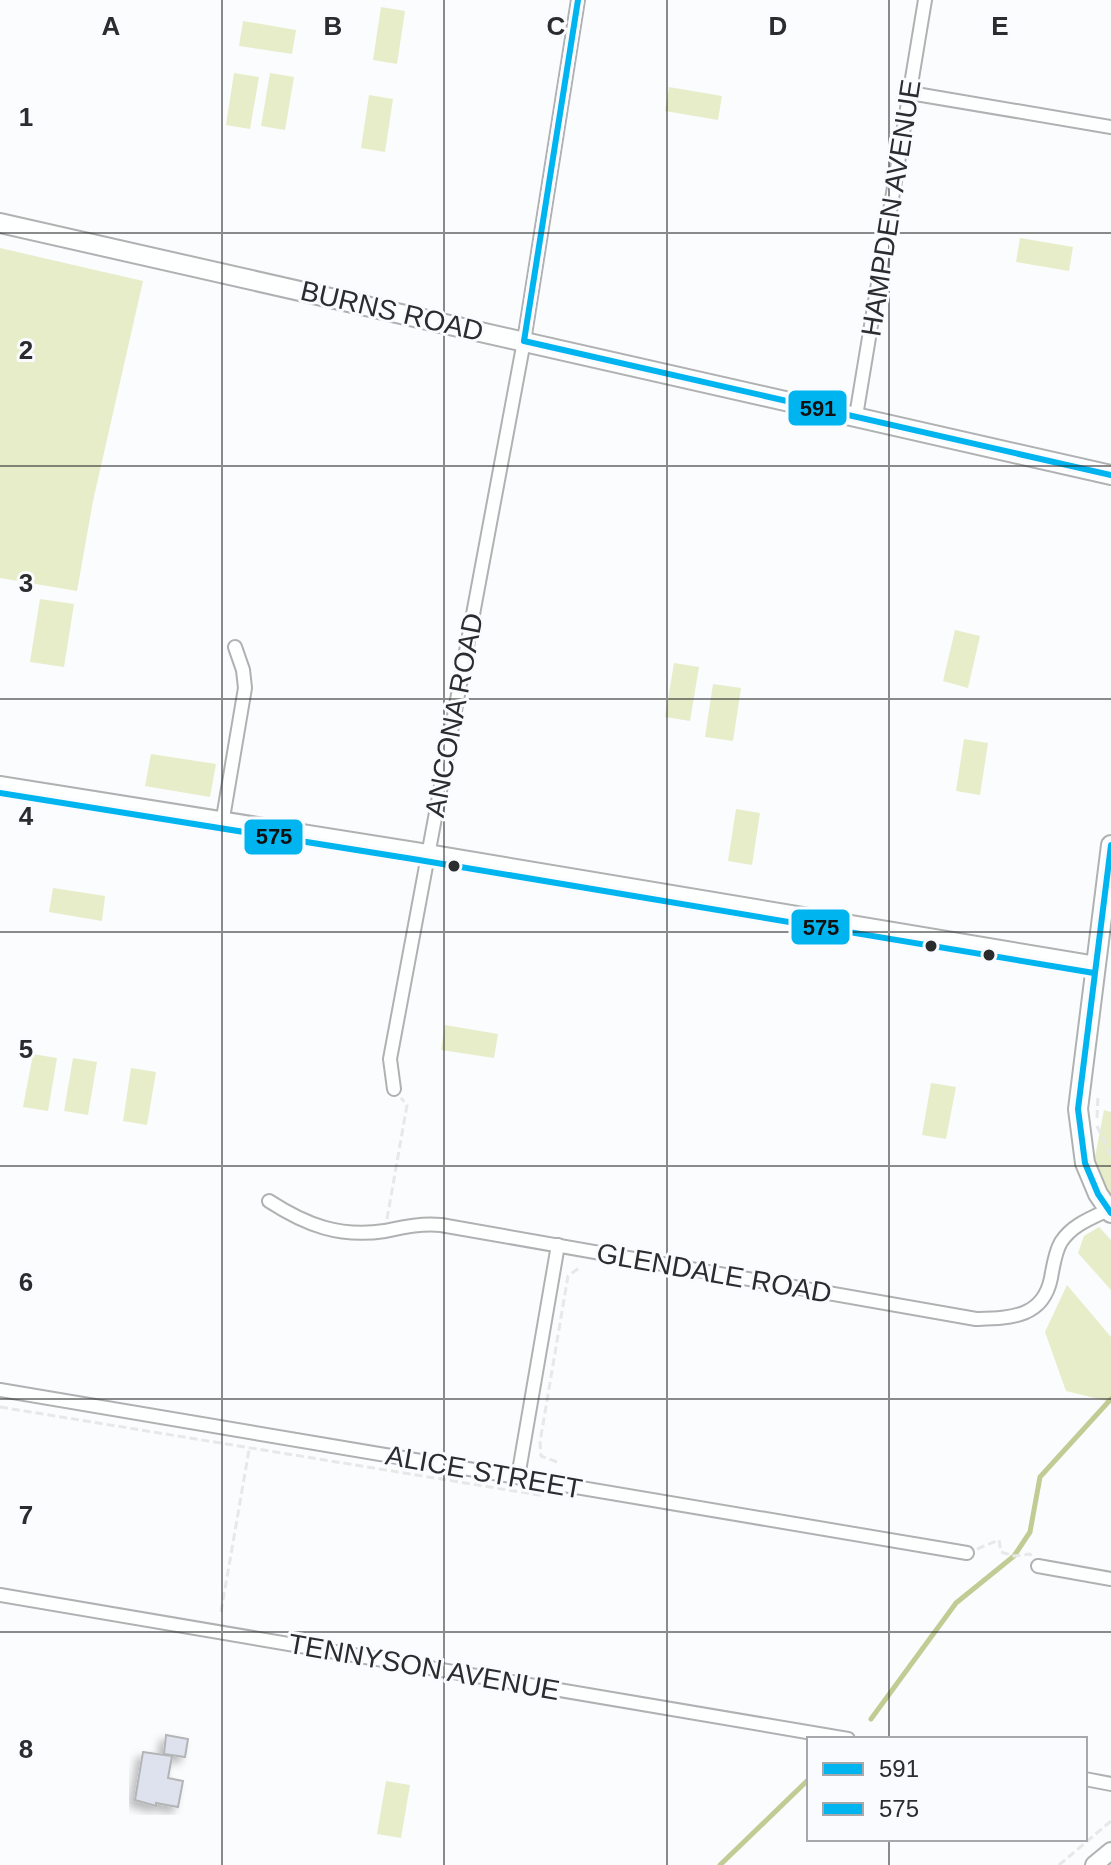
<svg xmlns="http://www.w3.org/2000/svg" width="1111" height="1865" viewBox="0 0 1111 1865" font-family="Helvetica,sans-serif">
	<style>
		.green { fill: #e7edc9 }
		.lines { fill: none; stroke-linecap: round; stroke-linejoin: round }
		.stream { stroke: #c3cb95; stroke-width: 5 }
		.building { fill: #dee2ee; stroke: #b3b4b5; stroke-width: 2; filter: url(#shadow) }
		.minor-casing { stroke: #b0b1b2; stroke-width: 16 }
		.tertiary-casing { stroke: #b0b1b2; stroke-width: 20 }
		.secondary-casing { stroke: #b0b1b2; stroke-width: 22 }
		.path { stroke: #e7e8e8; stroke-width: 3; stroke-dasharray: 8 4; stroke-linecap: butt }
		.minor { stroke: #feffff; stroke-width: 12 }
		.tertiary { stroke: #feffff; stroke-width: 16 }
		.secondary { stroke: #feffff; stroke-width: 18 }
		.bus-1-casing { stroke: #fafbff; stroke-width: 12 }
		.bus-2-casing { stroke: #fafbff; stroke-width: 12 }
		.bus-1 { stroke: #00b5ef; stroke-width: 6 }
		.bus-2 { stroke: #00b5ef; stroke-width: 6 }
		.grid { fill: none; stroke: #2b2c2d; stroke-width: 2; stroke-opacity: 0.55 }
		.bus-dot { fill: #2b2c2d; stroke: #fafbff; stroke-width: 3 }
		.labels { text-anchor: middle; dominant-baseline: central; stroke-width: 6; stroke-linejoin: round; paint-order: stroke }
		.street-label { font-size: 28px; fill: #2b2c2d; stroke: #fafbff }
		.grid-label { font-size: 26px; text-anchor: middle; font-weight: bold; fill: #2b2c2d; stroke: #fafbff; stroke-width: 6; stroke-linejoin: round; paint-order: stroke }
		.line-badge { stroke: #fafbff; stroke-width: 3 }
		.pale-badge-label { font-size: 22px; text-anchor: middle; font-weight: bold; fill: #111 }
	</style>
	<defs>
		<filter id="shadow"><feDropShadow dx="-5.5" dy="5.5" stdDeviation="4" flood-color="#0004"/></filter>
	</defs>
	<rect width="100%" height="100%" fill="#fbfcfe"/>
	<g class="green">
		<polygon points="381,7 405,11 397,64 373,60"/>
		<polygon points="243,21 296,30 292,54 239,46"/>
		<polygon points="234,73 259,77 250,129 226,125"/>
		<polygon points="270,73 294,77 285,130 261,126"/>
		<polygon points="669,87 722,96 718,120 665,111"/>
		<polygon points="369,95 393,99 385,152 361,148"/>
		<polygon points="1020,238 1073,247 1069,271 1016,262"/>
		<polygon points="0,248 143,281 93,501 77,591 0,578"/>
		<polygon points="40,599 74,604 64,667 30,662"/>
		<polygon points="955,630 980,636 968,688 943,681"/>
		<polygon points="674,663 699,667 690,721 665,717"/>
		<polygon points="713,684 741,688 733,741 705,737"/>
		<polygon points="964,739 988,743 980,795 956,791"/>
		<polygon points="151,754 216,764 210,797 145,786"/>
		<polygon points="736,809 760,813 752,865 728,861"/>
		<polygon points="53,888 105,896 102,921 49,912"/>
		<polygon points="445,1025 498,1034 494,1058 441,1050"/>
		<polygon points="33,1054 57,1058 48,1111 23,1107"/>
		<polygon points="73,1058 97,1062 88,1115 64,1111"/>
		<polygon points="131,1068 156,1072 147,1125 123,1121"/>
		<polygon points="931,1083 956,1087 946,1139 922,1135"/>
		<polygon points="1104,1110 1111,1112 1111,1204 1094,1162"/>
		<polygon points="1099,1227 1111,1240 1111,1290 1078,1253 1084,1236"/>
		<polygon points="1067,1285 1111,1337 1111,1402 1066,1391 1045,1332"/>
		<polygon points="386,1781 410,1785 401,1838 377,1834"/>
	</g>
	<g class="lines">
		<g class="stream">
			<polyline points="871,1719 956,1603 1014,1556 1030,1532 1040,1477 1111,1399"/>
			<polyline points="720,1865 809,1779"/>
		</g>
	</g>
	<g class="building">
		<polygon points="166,1735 188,1739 185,1757 164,1754"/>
		<polygon points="143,1752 172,1756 168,1778 183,1781 178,1807 156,1803 156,1806 135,1800"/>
	</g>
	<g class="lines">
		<g class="minor-casing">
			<g id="minor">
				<polyline points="910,93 1111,127"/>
				<polyline points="856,416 925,0"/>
				<polyline points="0,783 415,849 1096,963"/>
				<polyline points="223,818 245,688 243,670 235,647"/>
				<polyline points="394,1089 390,1059 524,341 578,0"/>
				<path d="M269 1201C306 1225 340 1238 385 1231 404 1227 422 1223 441 1225L976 1319C1010 1318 1043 1318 1051 1278 1053 1267 1055 1252 1061 1242 1072 1225 1091 1218 1108 1210"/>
				<polyline points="0,1390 967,1553"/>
				<polyline points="518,1477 558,1245"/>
				<polyline points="1038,1566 1111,1579"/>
				<polyline points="0,1595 848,1739"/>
				<polyline points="1085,1779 1111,1784"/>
			</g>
		</g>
		<g class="tertiary-casing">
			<polyline id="tertiary" points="1094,1865 1111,1851"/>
		</g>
		<g class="secondary-casing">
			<g id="secondary">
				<polyline points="0,223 1111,475"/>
				<polyline points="1111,845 1078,1109 1085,1163 1098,1194 1111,1213"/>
			</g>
		</g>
		<g class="path">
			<polyline points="1097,1118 1098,1094"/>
			<polyline points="1097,1126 1111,1156"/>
			<polyline points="387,1219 407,1105 401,1098"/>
			<polyline points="0,1407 545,1496"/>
			<polyline points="557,1462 541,1456 540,1442 568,1276 579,1268"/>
			<polyline points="977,1549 999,1540 1001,1552 1014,1556 1030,1554 1031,1556"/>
			<polyline points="221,1612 249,1450"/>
			<polyline points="1059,1865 1111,1821"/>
		</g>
		<use href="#minor" class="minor"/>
		<use href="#tertiary" class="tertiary"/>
		<use href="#secondary" class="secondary"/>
		<g class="bus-1-casing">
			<g id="bus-1">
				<polyline points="524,341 1111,475"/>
				<polyline points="524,341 578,0"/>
				<polyline points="1111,845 1078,1109 1085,1163 1098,1194 1111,1213"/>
			</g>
		</g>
		<g class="bus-2-casing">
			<polyline id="bus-2" points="0,793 413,859 1094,973"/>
		</g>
		<use href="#bus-1" class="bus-1"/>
		<use href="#bus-2" class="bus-2"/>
	</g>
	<path class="grid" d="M222 0V1865M444 0V1865M667 0V1865M889 0V1739M0 233H1111M0 466H1111M0 699H1111M0 932H1111M0 1166H1111M0 1399H1111M0 1632H1111M889 1839V1865"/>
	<g class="bus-dot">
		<circle cx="454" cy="866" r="7"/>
		<circle cx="931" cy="946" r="7"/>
		<circle cx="989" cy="955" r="7"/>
	</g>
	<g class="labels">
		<g class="street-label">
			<text transform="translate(891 208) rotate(-81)">HAMPDEN AVENUE</text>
			<text transform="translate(392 311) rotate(13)">BURNS ROAD</text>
			<text transform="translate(454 715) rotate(-79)">ANCONA ROAD</text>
			<text transform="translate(714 1273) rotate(10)">GLENDALE ROAD</text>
			<text transform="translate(484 1472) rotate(10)">ALICE STREET</text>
			<text transform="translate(424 1667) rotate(10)">TENNYSON AVENUE</text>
		</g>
	</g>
	<g class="grid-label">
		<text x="111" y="35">A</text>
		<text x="333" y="35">B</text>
		<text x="556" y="35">C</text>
		<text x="778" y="35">D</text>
		<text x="1000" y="35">E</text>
		<text x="26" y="126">1</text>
		<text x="26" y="359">2</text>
		<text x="26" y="592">3</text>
		<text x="26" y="825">4</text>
		<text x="26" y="1058">5</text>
		<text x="26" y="1291">6</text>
		<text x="26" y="1524">7</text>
		<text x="26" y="1758">8</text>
	</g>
	<g class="line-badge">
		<rect x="787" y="389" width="61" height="38" rx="8" fill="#00b5ef"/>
		<rect x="243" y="818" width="61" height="38" rx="8" fill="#00b5ef"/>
		<rect x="790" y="908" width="61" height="38" rx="8" fill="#00b5ef"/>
	</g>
	<g class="pale-badge-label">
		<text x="818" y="416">591</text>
		<text x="274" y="844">575</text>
		<text x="821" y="935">575</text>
	</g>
	<rect x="807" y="1737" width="280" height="104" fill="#fafbff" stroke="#a7a8ab" stroke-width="2"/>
	<rect x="823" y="1763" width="40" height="12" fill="#00b5ef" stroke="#a7a8ab" stroke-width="2"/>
	<text x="879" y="1777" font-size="24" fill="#2b2c2d">591</text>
	<rect x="823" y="1803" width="40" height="12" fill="#00b5ef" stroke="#a7a8ab" stroke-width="2"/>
	<text x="879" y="1817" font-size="24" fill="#2b2c2d">575</text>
</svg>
